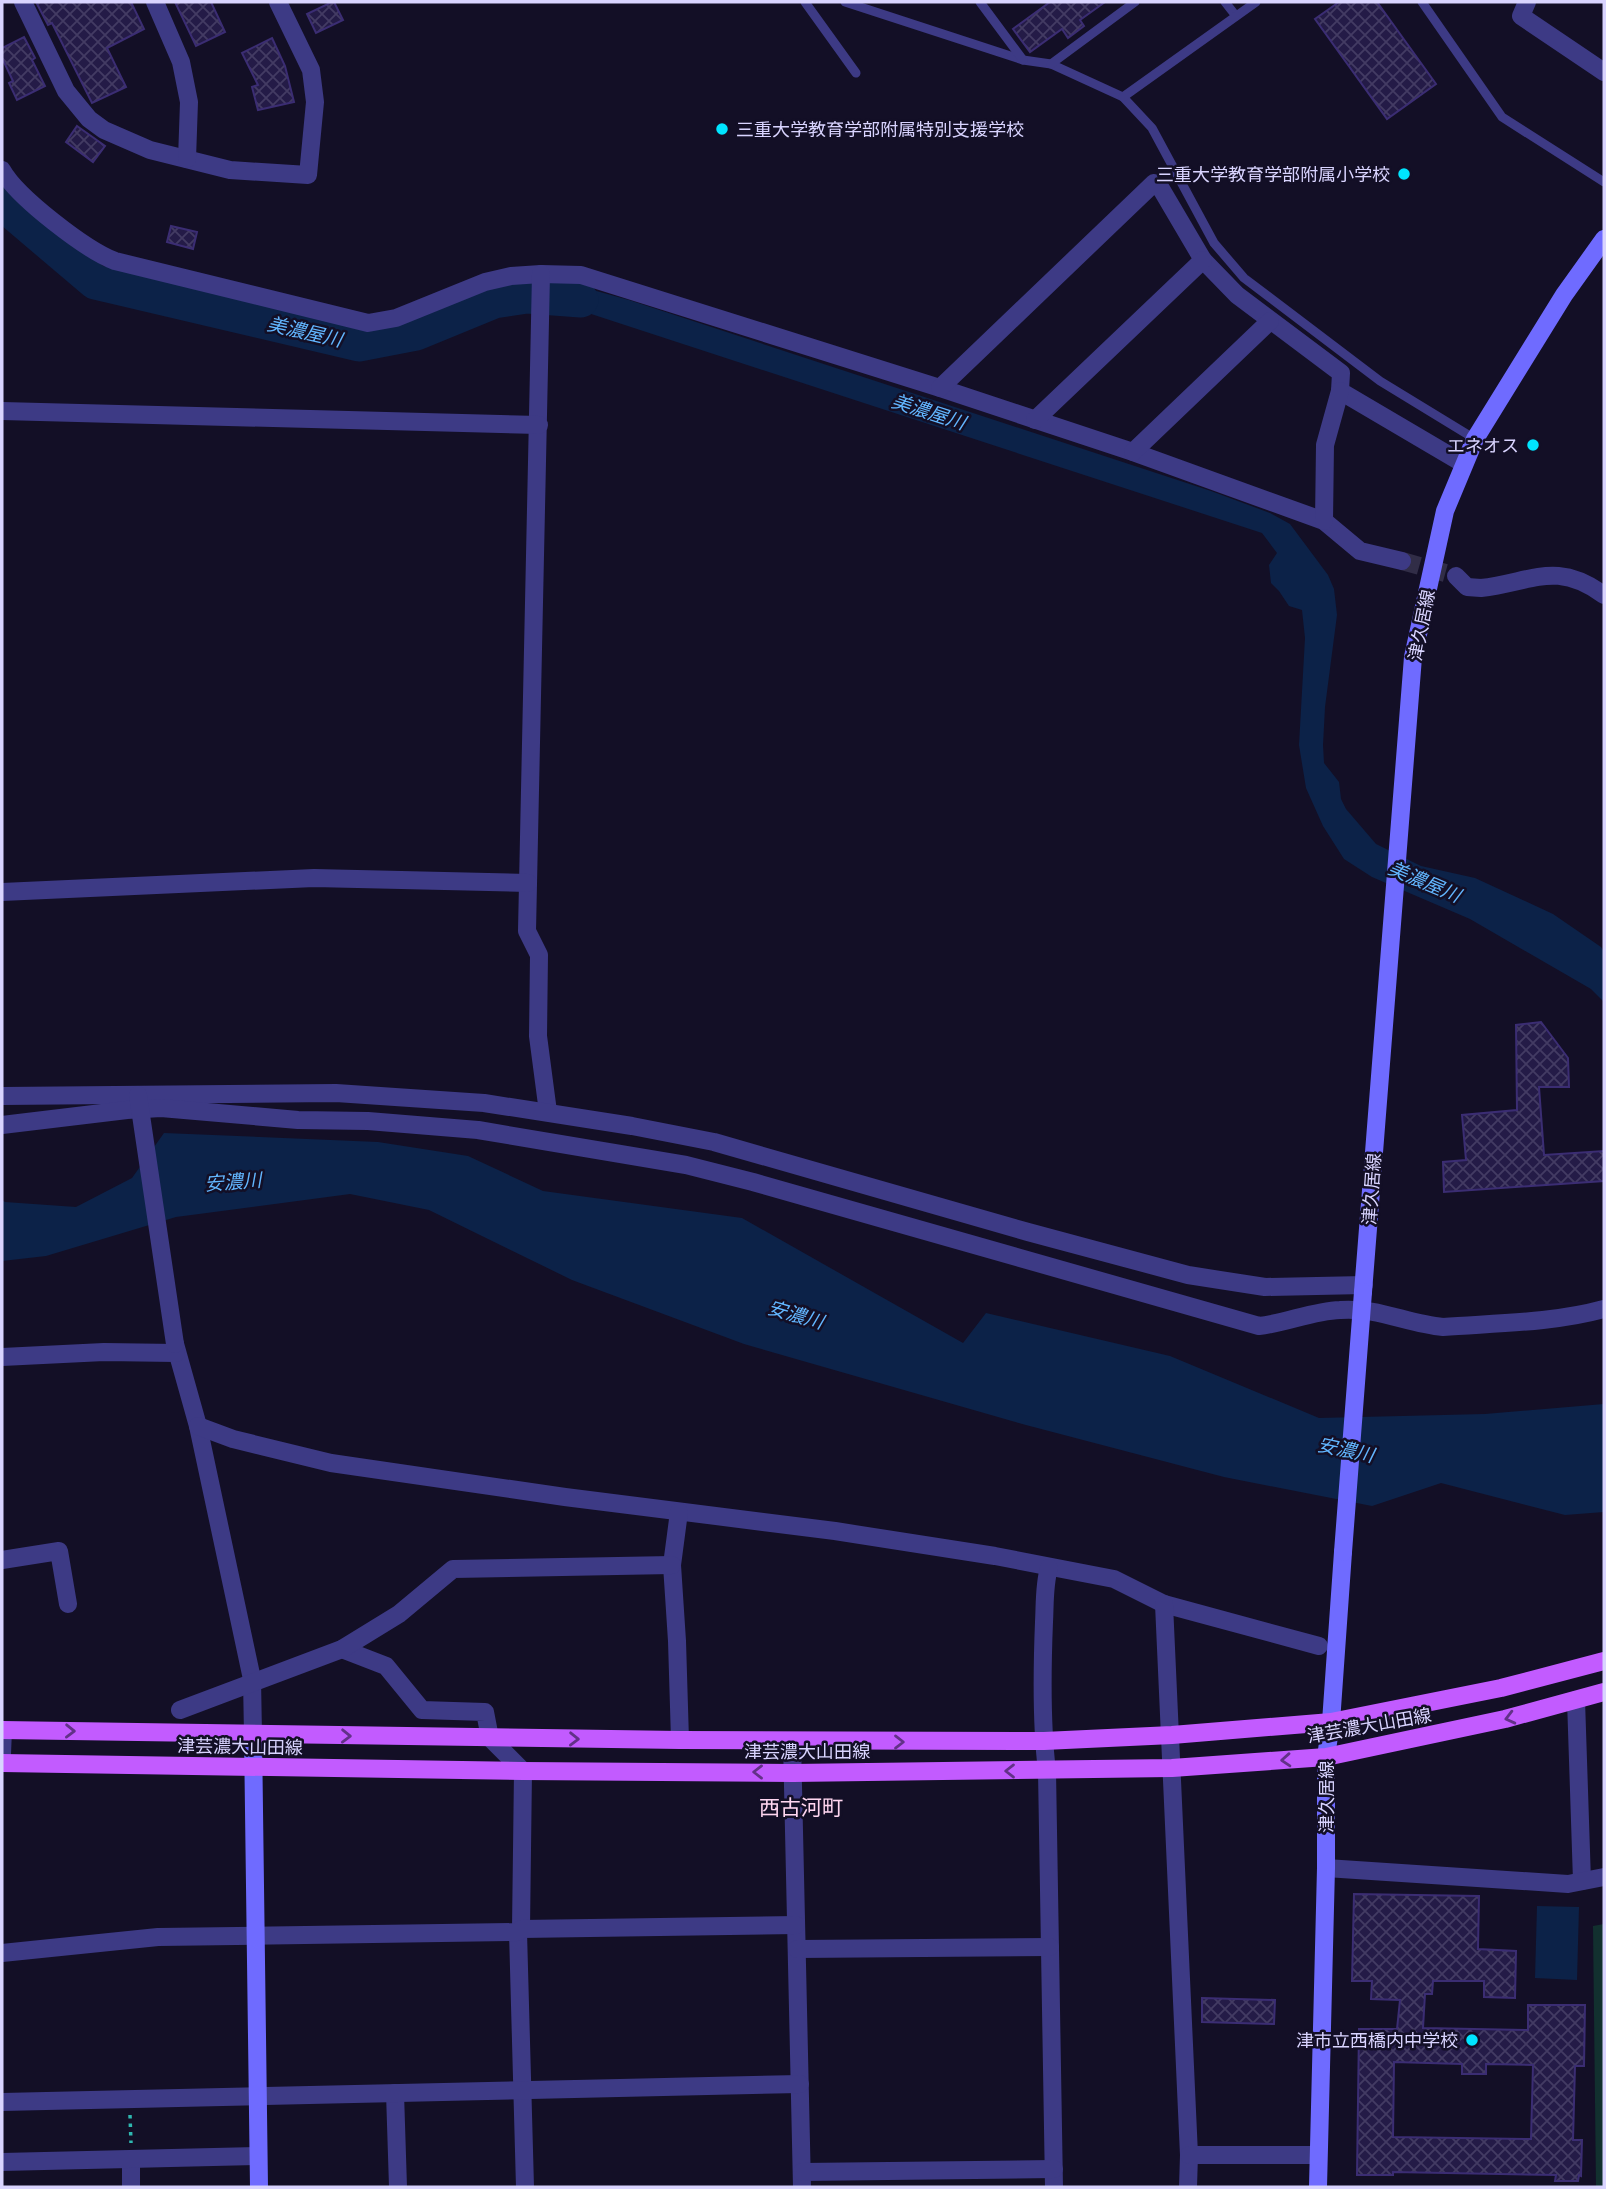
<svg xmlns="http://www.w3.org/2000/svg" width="1606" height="2189" viewBox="0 0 1606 2189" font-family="Barlow,'Noto Sans JP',sans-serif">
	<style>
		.park { fill: #12302f }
		.water { fill: #0c2248 }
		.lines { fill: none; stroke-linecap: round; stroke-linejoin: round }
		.river { stroke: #0c2248; stroke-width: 35 }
		.building { fill: url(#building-cross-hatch); stroke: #3b2d73; stroke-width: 2; fill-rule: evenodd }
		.street-tunnel { stroke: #312d47; stroke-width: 18; stroke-dasharray: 18 9; stroke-linecap: butt }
		.path { stroke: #2fb8b0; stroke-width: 3.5; stroke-dasharray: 3.5 5; stroke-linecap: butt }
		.lane { stroke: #3d3a85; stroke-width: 9 }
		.street { stroke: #3d3a85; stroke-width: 18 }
		.secondary { stroke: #6f6bff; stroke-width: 18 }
		.primary { stroke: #c25bff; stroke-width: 18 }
		.street-bridge { stroke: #3d3a85; stroke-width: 18 }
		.secondary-bridge { stroke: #6f6bff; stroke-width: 18 }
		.oneway { stroke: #623188 }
		.poi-dot { fill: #00e5ff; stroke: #130f26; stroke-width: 2.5 }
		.labels { text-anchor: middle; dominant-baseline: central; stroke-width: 5; stroke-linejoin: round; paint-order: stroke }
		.poi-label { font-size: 18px; fill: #d9d4ff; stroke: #130f26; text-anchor: end }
		.street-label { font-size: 18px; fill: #d9d4ff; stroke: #130f26 }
		.water-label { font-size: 19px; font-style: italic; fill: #62b6ff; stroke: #130f26 }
		.quarter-label { font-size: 21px; fill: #ffd6f0; stroke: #130f26 }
	</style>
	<defs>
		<pattern id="building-cross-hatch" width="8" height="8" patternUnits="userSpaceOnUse" patternTransform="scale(1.75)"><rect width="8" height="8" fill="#241b47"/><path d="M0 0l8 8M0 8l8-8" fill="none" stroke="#433b63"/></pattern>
	</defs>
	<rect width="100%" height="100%" fill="#130f26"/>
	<polygon class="park" points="1604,1924 1604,2187 1596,2187 1593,1926"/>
	<g class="water">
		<polygon points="550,284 582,287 629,300 1211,491 1270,513 1290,524 1328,575 1334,589 1337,615 1325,707 1323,745 1324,763 1339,782 1341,799 1346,809 1376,844 1421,866 1475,878 1553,914 1601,947 1604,952 1604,1002 1591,989 1470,919 1372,877 1344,859 1323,826 1306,788 1299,745 1305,638 1302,610 1289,606 1279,591 1271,583 1269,565 1277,553 1262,533 582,311 548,308"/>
		<polygon points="164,1133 378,1142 468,1156 543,1191 742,1218 963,1343 986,1313 1170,1356 1319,1418 1485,1414 1604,1404 1604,1512 1565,1515 1441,1483 1372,1506 1224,1477 1026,1425 744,1344 572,1280 429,1210 350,1194 176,1217 46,1256 2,1261 2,1200 5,1202 76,1207 132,1178"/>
		<polygon points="1537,1906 1579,1907 1577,1980 1535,1978"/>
	</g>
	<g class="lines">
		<polyline class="river" points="2,203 95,282 359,344 416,333 494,301 527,296 581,300"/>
	</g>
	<g class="building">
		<polygon points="36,2 131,2 144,29 107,48 126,87 92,103 52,23 48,25"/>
		<polygon points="175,2 211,2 225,32 196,46"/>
		<polygon points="332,2 334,2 343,20 316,33 307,14"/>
		<polygon points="1050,2 1105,2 1080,20 1084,26 1068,38 1062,29 1030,52 1013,29"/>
		<polygon points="1339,2 1377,2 1436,84 1387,119 1315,19"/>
		<polygon points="24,37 35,58 32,60 45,86 17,100 9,83 13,81 2,58 2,48"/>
		<polygon points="272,38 285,66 294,102 258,110 252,87 258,85 242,53"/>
		<polygon points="77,126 105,146 93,162 66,142"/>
		<polygon points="171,226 197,232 193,249 167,242"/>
		<polygon points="1541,1022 1568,1058 1569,1087 1539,1087 1544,1155 1604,1151 1604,1181 1444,1192 1443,1162 1466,1160 1462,1115 1517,1110 1516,1025"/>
		<path d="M1354 1894 1479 1896 1478 1949 1516 1951 1515 1998 1484 1997V1981H1433L1432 1994H1425L1423 2028 1528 2030V2005H1585L1584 2066H1575L1573 2140H1582L1581 2176 1579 2175 1578 2181H1555L1556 2175 1393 2172V2175H1357L1359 2029H1397L1400 2000 1371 1999 1372 1981H1352ZM1394 2062 1462 2064V2074H1486V2064L1533 2065 1531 2139 1393 2137Z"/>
		<polygon points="1202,1998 1275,2000 1274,2024 1202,2022"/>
	</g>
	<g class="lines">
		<polyline class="street-tunnel" points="1402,561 1456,576"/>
		<polyline class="path" points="130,2115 131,2143"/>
		<g class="lane">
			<polyline points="805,2 856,73"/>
			<polyline points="845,2 1023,60 1051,64 1123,97 1152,128 1214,243 1244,278 1380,381 1475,439"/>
			<polyline points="980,2 1023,60"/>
			<polyline points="1225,2 1236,16"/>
			<polyline points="1422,2 1502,117 1604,182"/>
			<polyline points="1051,64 1135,2"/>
			<polyline points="1123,97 1256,2"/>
		</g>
		<g class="street">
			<polyline points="23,2 66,91 89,119 104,130 150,150 230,170 308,175 315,102 311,70 278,2"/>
			<polyline points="155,2 181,62 189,102 187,159"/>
			<polyline points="1527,2 1521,16 1604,72"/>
			<path d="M2 170C17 197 86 250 115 261L368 323 396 318 485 282 511 276 541 274 581 275 940 388 1133 452 1324 521 1360 551 1402 561"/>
			<polyline points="541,274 527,931 539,955 538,1036 548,1112"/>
			<polyline points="940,388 1154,183 1160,187 1203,260 1237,295 1341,373 1340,391 1464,464"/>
			<polyline points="2,411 539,425"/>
			<polyline points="1035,420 1203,260"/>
			<polyline points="1133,452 1270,321"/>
			<polyline points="1324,521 1325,445 1340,391"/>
			<path d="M1456 576 1467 587 1481 588C1533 582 1556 560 1604 595"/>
			<polyline points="2,892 314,878 528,883"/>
			<polyline points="2,1096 336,1093 484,1103 632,1126 714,1142 1028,1232 1188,1275 1265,1287 1364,1285"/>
			<path d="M2 1125 127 1110 161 1108 298 1120 368 1121 478 1130 686 1165 753 1182 1259 1326C1286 1323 1313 1311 1340 1310 1377 1307 1408 1324 1443 1327 1497 1323 1553 1323 1604 1309"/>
			<polyline points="175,1344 198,1426 252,1679 253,1735"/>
			<polyline points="2,1357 104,1352 176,1353"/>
			<polyline points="198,1426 233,1439 331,1463 565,1497 835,1531 995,1556 1114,1579 1164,1604 1319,1646"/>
			<polyline points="679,1512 672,1565 677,1641 680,1740"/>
			<polyline points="2,1560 59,1551 68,1604"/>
			<path d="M1049 1568C1044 1585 1045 1604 1044 1622 1042 1671 1041 1722 1047 1771L1054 2187"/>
			<polyline points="1164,1604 1189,2155 1188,2187"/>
			<polyline points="342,1649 386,1666 422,1710 485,1712 490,1738 523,1771 521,1929"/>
			<polyline points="1576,1700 1582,1881"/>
			<polyline points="180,1710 342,1649 399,1614 453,1569 672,1565"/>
			<polyline points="792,1742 802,2187"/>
			<polyline points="2,1754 3,1730"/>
			<polyline points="1326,1868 1568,1884 1604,1877"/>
			<polyline points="518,1932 525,2187"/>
			<polyline points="797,1949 1050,1947"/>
			<polyline points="2,1953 158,1937 518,1932 521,1929 796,1925"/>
			<polyline points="395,2093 398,2187"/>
			<polyline points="2,2102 800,2084"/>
			<polyline points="1189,2155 1318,2155"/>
			<polyline points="131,2159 131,2187"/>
			<polyline points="2,2162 258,2156"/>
			<polyline points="802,2172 1054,2169"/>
		</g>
		<g class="secondary">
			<polyline points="1363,1292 1413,657 1445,511 1475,439 1564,295 1604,239"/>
			<polyline points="253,1735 259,2187"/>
			<polyline points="1318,2187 1326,1868 1326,1757 1331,1722 1343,1552"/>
		</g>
		<g class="primary">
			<polyline points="2,1730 680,1740 1044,1741 1172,1735 1331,1722 1501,1688 1604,1661"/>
			<polyline points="2,1763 523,1771 793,1773 1172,1768 1326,1757 1505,1719 1604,1692"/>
		</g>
		<polyline class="street-bridge" points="138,1095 175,1344"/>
		<polyline class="secondary-bridge" points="1343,1552 1363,1292"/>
	</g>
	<defs><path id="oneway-chevron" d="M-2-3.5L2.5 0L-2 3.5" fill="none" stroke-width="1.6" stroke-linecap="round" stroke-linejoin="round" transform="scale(1.75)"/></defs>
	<g class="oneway">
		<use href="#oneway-chevron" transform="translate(1510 1718) rotate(166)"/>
		<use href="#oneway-chevron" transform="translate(70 1731) rotate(1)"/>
		<use href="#oneway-chevron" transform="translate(346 1736) rotate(1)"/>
		<use href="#oneway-chevron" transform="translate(574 1739) rotate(1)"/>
		<use href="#oneway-chevron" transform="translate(899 1742)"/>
		<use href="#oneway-chevron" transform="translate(1286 1760) rotate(176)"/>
		<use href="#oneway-chevron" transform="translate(1010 1771) rotate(180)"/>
		<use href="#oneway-chevron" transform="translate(758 1772) rotate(-180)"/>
	</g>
	<g class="poi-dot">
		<circle cx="722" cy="129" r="7"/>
		<circle cx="1404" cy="174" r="7"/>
		<circle cx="1533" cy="445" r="7"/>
		<circle cx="1472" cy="2040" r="7"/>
	</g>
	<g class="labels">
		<g class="poi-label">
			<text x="736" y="129" text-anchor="start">三重大学教育学部附属特別支援学校</text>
			<text x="1390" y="174">三重大学教育学部附属小学校</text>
			<text x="1519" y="445">エネオス</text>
			<text x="1458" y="2040">津市立西橋内中学校</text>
		</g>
		<g class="street-label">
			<text transform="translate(1421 625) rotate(-79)">津久居線</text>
			<text transform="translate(1371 1189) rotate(-86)">津久居線</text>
			<text transform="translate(1369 1725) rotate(-10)">津芸濃大山田線</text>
			<text transform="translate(240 1746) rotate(1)">津芸濃大山田線</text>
			<text x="807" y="1751">津芸濃大山田線</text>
			<text transform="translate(1326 1797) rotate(-90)">津久居線</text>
		</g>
		<g class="water-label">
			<text transform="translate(305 331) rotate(13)">美濃屋川</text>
			<text transform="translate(929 411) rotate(18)">美濃屋川</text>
			<text transform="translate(1425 881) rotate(23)">美濃屋川</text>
			<text transform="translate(233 1181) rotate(-4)">安濃川</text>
			<text transform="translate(796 1314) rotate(16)">安濃川</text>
			<text transform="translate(1346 1449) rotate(12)">安濃川</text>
		</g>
		<g class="quarter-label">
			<text x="801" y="1806">西古河町</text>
		</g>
	</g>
	<rect width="1606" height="2189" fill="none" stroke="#d9d4ff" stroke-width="7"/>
</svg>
